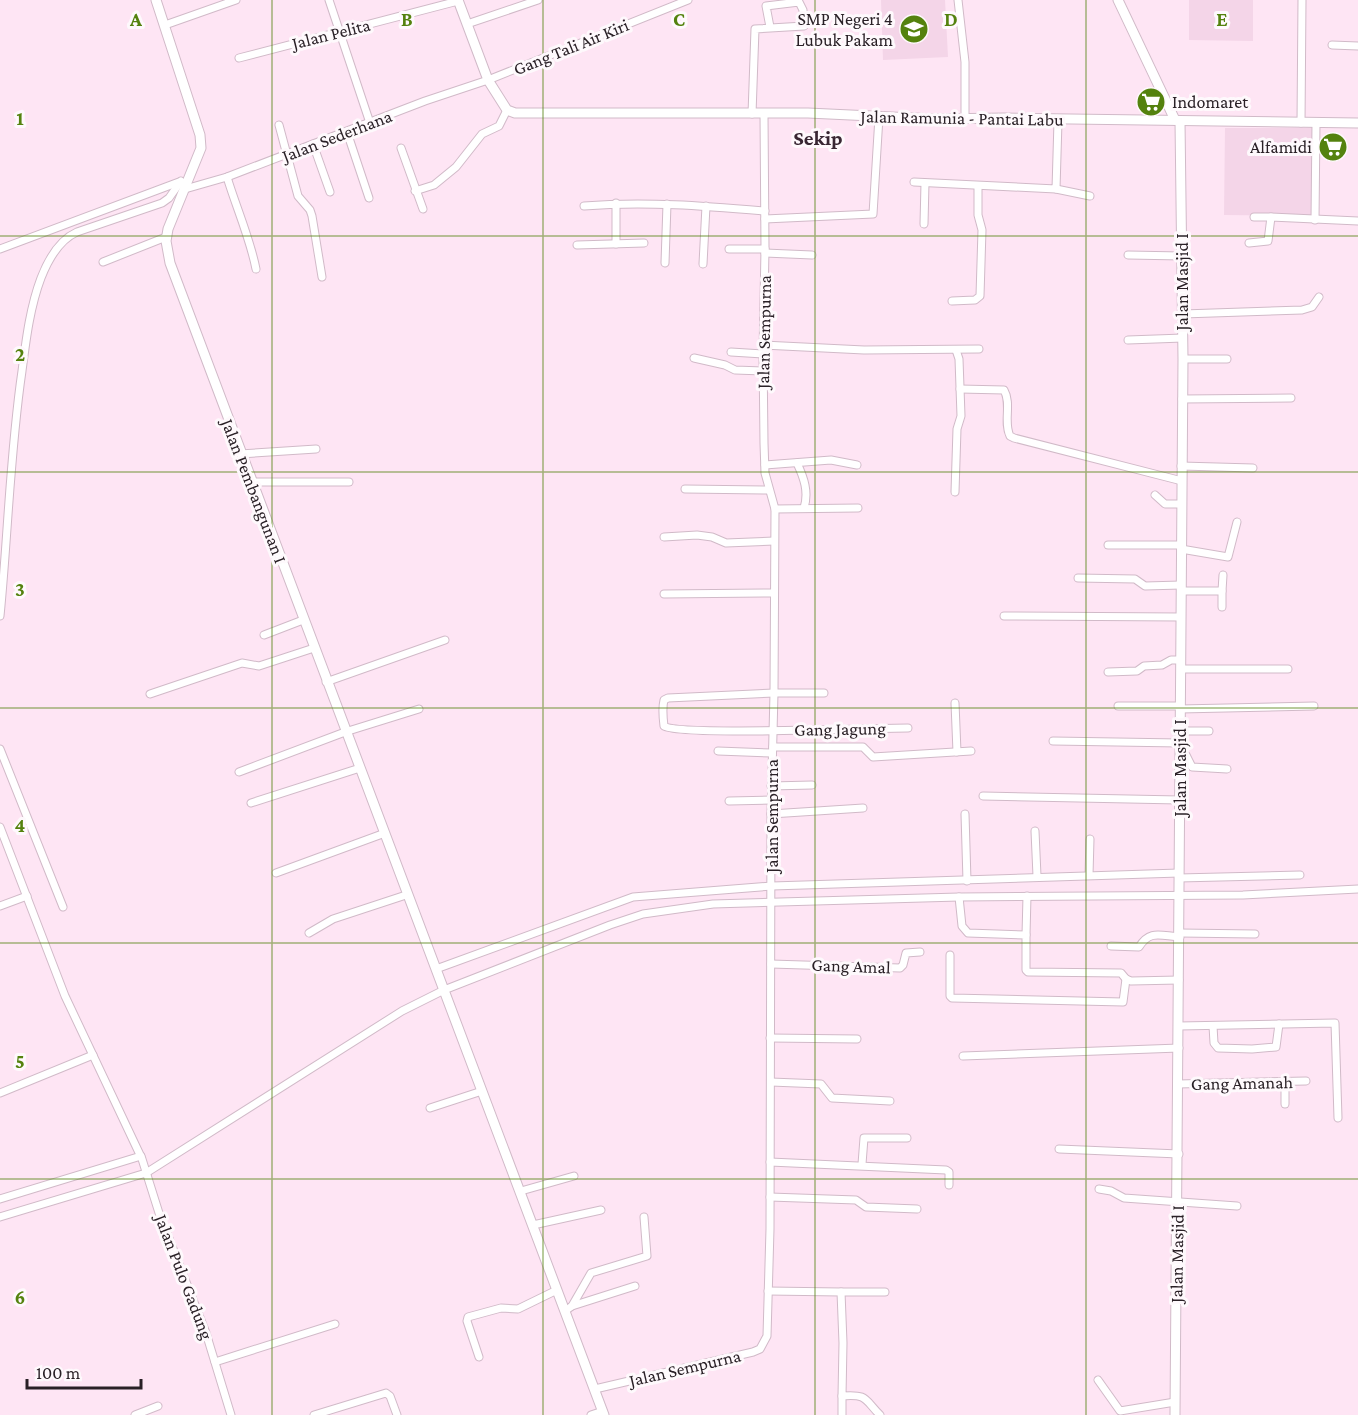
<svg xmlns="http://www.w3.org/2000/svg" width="1358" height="1415" viewBox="0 0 1358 1415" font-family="'Crimson Pro',serif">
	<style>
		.built { fill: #f4d5e8 }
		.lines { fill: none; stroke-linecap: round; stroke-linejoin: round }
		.street-casing { stroke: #d1bac8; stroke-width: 9 }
		.secondary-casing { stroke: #d1bac8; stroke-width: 11 }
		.street { stroke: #fff; stroke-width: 7 }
		.secondary { stroke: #fff; stroke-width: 9 }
		.grid { fill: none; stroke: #54820e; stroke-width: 1.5; stroke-opacity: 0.55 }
		.labels { text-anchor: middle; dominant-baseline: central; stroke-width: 6; stroke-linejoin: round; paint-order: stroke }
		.poi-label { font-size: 18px; fill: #292026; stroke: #fef9fc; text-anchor: end }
		.street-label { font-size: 18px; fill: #292026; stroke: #fef9fc }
		.quarter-label { font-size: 21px; font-weight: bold; fill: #392733; stroke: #fef9fc }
		.grid-label { font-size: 20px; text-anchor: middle; font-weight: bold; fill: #54820e; stroke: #fef9fc; stroke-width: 6; stroke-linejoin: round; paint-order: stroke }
	</style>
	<rect width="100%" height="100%" fill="#fee5f4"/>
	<g class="built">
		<polygon points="881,0 945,0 948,57 883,60"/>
		<polygon points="1189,0 1253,0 1253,41 1189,40"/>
		<polygon points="1225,128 1312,128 1311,216 1224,215"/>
	</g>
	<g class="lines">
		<g class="street-casing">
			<g id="street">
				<polyline points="329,0 370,123"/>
				<polyline points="958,0 965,62 965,119"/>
				<polyline points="467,24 538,0"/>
				<polyline points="165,25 236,0"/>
				<polyline points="1332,45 1358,46"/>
				<polyline points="239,58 458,1"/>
				<polyline points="752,114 755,29 804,26 803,10 799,2 766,6 770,27"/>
				<polyline points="1301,123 1302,0"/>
				<polyline points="279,125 298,196 310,210 312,216 322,277"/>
				<polyline points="347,132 369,198"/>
				<polyline points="313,144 330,192"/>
				<polyline points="401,148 423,209"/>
				<path d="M227 177C236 207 250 238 256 269"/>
				<polyline points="914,182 1056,189 1058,121"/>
				<polyline points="185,189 227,177 425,101 488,80 688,0"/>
				<polyline points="1056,189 1090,196"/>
				<polyline points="415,191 434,185 456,167 482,134 499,126 507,110"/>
				<polyline points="616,203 616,244"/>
				<path d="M584 206C645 201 705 206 765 211"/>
				<polyline points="1254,217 1271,217"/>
				<polyline points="765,219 873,214 879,117"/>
				<polyline points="1315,220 1316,123"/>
				<polyline points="924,224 925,183"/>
				<polyline points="1249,243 1268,241 1271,217 1358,221"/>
				<polyline points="577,245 644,243"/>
				<polyline points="0,249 179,182"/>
				<polyline points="729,249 765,249"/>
				<polyline points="765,253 812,255"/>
				<polyline points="1128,255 1182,256"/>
				<polyline points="103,262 166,237"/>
				<polyline points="665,263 667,204"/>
				<polyline points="703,264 706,206"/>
				<polyline points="952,301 975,300 980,296 982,230 978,215 978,186"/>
				<polyline points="1183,314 1302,310 1312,307 1319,297"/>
				<polyline points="1128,340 1183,338"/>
				<polyline points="763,345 864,350 979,349"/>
				<polyline points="731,352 763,354"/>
				<polyline points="694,358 725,365 735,370 763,371"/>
				<polyline points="1183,359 1227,359"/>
				<path d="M960 389 1004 390C1012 404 1003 422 1010 436L1014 438 1182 481"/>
				<polyline points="1182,399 1291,398"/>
				<polyline points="240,454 316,449"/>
				<path d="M797 463C804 478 809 492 804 508"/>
				<polyline points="765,465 831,460 857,465"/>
				<polyline points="1181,466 1253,468"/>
				<polyline points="251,482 349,482"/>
				<polyline points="685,489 768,490"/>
				<polyline points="955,492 957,429 961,416 959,359 956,350"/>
				<polyline points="1155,495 1165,504 1181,504"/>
				<polyline points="775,509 858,508"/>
				<polyline points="664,537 697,535 712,537 726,543 774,541"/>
				<polyline points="1108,545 1181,545"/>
				<polyline points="1181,549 1228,557 1237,522"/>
				<polyline points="1078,578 1135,579 1145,586 1181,585"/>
				<polyline points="1181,591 1222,591 1222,607"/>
				<polyline points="1222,591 1223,575"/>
				<polyline points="664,594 774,593"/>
				<path d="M0 616C8 535 10 452 22 371 26 340 30 307 41 278 48 260 59 240 77 232L162 203 169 198 181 181"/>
				<polyline points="1004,616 1181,617"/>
				<polyline points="264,635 303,620"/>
				<polyline points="1181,669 1288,669"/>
				<polyline points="1108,672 1137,671 1144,666 1162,665 1171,660 1181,660"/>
				<polyline points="326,682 445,640"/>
				<path d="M824 693H774L668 698 664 700C662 708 663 718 664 726 677 736 877 728 908 728"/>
				<polyline points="150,694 242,663 259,666 314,648"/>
				<polyline points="955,703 957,752"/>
				<polyline points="1118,706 1180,706"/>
				<polyline points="1180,709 1314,706"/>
				<polyline points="1180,731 1209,731"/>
				<polyline points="1053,741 1180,743"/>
				<polyline points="773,747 863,747 873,757 971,751"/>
				<polyline points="0,749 63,907"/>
				<polyline points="718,751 772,753"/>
				<polyline points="1180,753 1186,755 1192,767 1227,769"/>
				<polyline points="239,772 345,732 419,709"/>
				<polyline points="771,786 812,785"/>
				<polyline points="983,796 1179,800"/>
				<polyline points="729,801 771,800"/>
				<polyline points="251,803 360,768"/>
				<polyline points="771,814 863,808"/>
				<polyline points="965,814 967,881"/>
				<polyline points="0,827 65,996 142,1159 159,1213 206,1333 231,1415"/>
				<polyline points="1035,831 1037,876"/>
				<polyline points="276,873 385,833"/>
				<polyline points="1089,875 1090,839"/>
				<polyline points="1179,878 1300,875"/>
				<polyline points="959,897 962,926 968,933 1026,935 1026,970 1028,972 1121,973 1126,979 1131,981 1179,980"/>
				<polyline points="0,906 27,896"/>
				<polyline points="309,933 333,919 406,895"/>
				<polyline points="1180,933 1255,934"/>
				<polyline points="1026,935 1027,896"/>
				<path d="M1111 946 1139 947C1150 929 1161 936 1180 937"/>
				<polyline points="950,955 950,996 952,998 1123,1002 1126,979"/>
				<polyline points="771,964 900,968 903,965 906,953 920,952"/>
				<polyline points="436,969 633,897 772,886 1179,873"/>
				<polyline points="1179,1026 1335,1023 1338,1118"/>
				<polyline points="1213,1026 1214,1043 1218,1048 1252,1049 1276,1047 1279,1024"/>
				<polyline points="770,1038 857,1039"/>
				<polyline points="963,1056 1179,1048"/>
				<polyline points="771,1082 821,1084 832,1098 890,1101"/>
				<polyline points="1285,1082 1285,1104"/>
				<polyline points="1178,1084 1306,1081"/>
				<polyline points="0,1093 93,1055"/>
				<polyline points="430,1108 482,1091"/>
				<polyline points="1059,1149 1179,1154"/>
				<polyline points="770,1162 946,1170 949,1172 949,1185"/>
				<polyline points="862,1164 864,1138 907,1138"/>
				<polyline points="1099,1189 1111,1191 1124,1198 1237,1206"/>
				<polyline points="521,1191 574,1176"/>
				<polyline points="770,1197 856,1200 866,1207 917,1209"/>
				<polyline points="0,1199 141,1156"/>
				<polyline points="0,1217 146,1173 402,1011 444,990 610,925 643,914 713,904 959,897 1243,895 1358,889"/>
				<polyline points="533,1225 601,1210"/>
				<path d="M768 1291 841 1292 843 1343 842 1396C868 1394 864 1399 880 1415"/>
				<polyline points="841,1292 885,1292"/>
				<polyline points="572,1306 635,1286"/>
				<polyline points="565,1311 572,1306 591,1273 647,1256 644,1217"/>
				<polyline points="479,1357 467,1321 468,1317 501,1308 518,1309 557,1290"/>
				<polyline points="215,1362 335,1324"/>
				<polyline points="1098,1380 1120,1411 1175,1402"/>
				<polyline points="595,1389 753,1352 760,1349 767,1336 770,1229 771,814 774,693 775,509 765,473 764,443 763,354 765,249 764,114"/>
				<polyline points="842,1396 842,1415"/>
				<polyline points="135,1415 158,1406"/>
				<polyline points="314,1415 386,1393 390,1396 397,1415"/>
				<polyline points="591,1415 603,1411"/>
			</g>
		</g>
		<g class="secondary-casing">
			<g id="secondary">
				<polyline points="156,0 200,135 201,148 168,229 166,241 170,263 604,1415"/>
				<polyline points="458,0 488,80 507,110 515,113 808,113 935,119 1004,118 1358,123"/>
				<polyline points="1118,0 1175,120"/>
				<polyline points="1175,1415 1183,359 1180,121"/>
			</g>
		</g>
		<use href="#street" class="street"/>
		<use href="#secondary" class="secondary"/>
	</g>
	<path class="grid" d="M272 0V1415M543 0V1415M815 0V1415M1086 0V1415M0 236H1358M0 472H1358M0 708H1358M0 943H1358M0 1179H1358"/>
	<defs>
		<g id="school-disc" transform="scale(1.5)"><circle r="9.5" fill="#54820e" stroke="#fef9fc"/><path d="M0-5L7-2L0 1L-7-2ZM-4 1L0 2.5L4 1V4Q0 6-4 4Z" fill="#fff"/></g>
		<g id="supermarket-disc" transform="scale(1.5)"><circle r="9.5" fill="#54820e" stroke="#fef9fc"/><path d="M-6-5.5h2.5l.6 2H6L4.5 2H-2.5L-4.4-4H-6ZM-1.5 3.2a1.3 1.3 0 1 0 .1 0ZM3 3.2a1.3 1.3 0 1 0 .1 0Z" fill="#fff"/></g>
	</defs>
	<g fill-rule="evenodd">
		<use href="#school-disc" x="914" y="29"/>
		<use href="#supermarket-disc" x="1151" y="102"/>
		<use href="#supermarket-disc" x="1333" y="147"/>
	</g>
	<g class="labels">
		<g class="poi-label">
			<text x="893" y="19">SMP Negeri 4<tspan x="893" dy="21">Lubuk Pakam</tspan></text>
			<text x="1172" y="102" text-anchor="start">Indomaret</text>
			<text x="1312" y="147">Alfamidi</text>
		</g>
		<g class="street-label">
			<text transform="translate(331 34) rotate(-14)">Jalan Pelita</text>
			<text transform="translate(571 47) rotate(-22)">Gang Tali Air Kiri</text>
			<text transform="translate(962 118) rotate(1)">Jalan Ramunia - Pantai Labu</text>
			<text transform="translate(337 136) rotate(-21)">Jalan Sederhana</text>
			<text transform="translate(1182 282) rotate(-90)">Jalan Masjid I</text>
			<text transform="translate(764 332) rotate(-89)">Jalan Sempurna</text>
			<text transform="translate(254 491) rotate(69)">Jalan Pembangunan I</text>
			<text transform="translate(840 729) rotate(-1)">Gang Jagung</text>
			<text transform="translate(1180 768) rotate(-90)">Jalan Masjid I</text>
			<text transform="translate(772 816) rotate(-90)">Jalan Sempurna</text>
			<text transform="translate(851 966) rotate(2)">Gang Amal</text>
			<text transform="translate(1242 1083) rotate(-1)">Gang Amanah</text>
			<text transform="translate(1177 1254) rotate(-89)">Jalan Masjid I</text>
			<text transform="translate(184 1277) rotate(69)">Jalan Pulo Gadung</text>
			<text transform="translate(685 1368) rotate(-13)">Jalan Sempurna</text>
		</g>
		<g class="quarter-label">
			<text x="818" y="138">Sekip</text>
		</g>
	</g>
	<g class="grid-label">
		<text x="136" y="26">A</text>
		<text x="407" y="26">B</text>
		<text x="679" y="26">C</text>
		<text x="951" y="26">D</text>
		<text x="1222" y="26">E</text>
		<text x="20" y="125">1</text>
		<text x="20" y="361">2</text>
		<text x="20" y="596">3</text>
		<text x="20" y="832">4</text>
		<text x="20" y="1068">5</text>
		<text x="20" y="1304">6</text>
	</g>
	<path d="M27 1379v9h114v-9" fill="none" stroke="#292026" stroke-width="3"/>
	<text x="36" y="1379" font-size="18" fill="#292026" stroke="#fef9fc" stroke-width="4.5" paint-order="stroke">100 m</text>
</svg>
